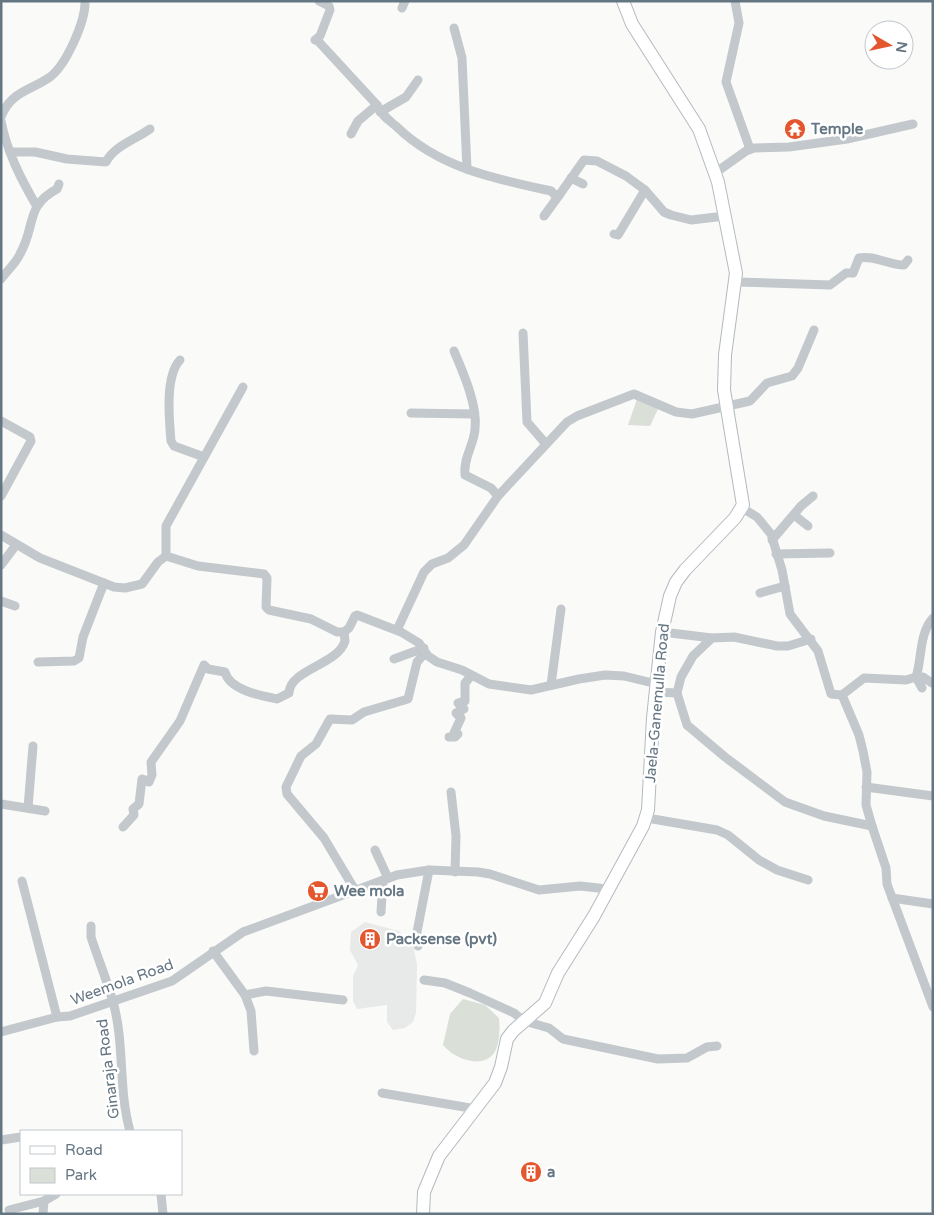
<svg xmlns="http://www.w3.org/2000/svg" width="934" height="1215" viewBox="0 0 934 1215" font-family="'Varela Round',sans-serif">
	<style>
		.built { fill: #e8e9e9 }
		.green { fill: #dadfd7 }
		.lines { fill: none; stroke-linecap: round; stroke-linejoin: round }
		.secondary-casing { stroke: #b3babf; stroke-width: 14 }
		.minor { stroke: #c3c8cc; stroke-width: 9 }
		.secondary { stroke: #fff; stroke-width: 12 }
		.labels { text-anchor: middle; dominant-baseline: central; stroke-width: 5; stroke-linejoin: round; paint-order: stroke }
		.poi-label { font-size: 15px; font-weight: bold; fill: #657683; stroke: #fff; text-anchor: start }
		.street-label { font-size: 15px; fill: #657683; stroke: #fff }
	</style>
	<rect width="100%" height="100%" fill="#fafaf8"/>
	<polygon class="built" points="365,922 399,931 413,945 417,964 416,1013 413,1022 405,1028 393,1030 387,1022 387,1005 357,1009 353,1001 353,976 358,965 350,950 351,932"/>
	<g class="green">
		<polygon points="637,399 658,409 650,426 628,425"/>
		<path d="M463 999 485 1005 499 1018C500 1028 500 1044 494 1053 482 1070 453 1058 443 1045L450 1014Z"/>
	</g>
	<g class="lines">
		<g class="secondary-casing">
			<polyline id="secondary" points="423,1214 424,1192 439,1156 495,1083 501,1067 507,1039 513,1031 545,1003 558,973 594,916 643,826 648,810 653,718 662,632 670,596 676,582 685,570 735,518 743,505 724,390 725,355 736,273 718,182 699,129 632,24 623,1"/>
		</g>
		<g class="minor">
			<path d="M319 1 329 6 330 10 320 36 315 40 318 41 377 105C381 115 389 120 397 127 439 168 496 179 551 191L556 196 560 194 584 160 597 161 626 176 645 190 664 212 671 215 691 220 725 216"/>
			<polyline points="735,1 739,23 726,82 750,149"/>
			<polyline points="402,8 405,1"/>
			<polyline points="454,28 462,58 467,169"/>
			<polyline points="380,112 406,97 418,80"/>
			<path d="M1 117C11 91 30 91 50 77 66 65 86 21 85 1"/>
			<path d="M1 121C7 152 21 179 36 205"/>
			<polyline points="351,134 358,121 377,105"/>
			<path d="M10 152H35L67 159 106 162C114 146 136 139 150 129"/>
			<polyline points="715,173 746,151 754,148 789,147 847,139 913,124"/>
			<polyline points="571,178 583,184"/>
			<polyline points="544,216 560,194"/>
			<polyline points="614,234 618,235 645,190"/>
			<path d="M1 279C7 271 16 263 20 254 36 226 25 206 57 189L59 184"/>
			<path d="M737 282 830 285 846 273H853L859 258C874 255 889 265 904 265L908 260"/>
			<polyline points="523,333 527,422 546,444"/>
			<path d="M454 351C463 372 478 406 475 429 474 445 463 458 465 475L491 488 498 496"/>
			<path d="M180 360C165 376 169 418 171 441L174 446 204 457"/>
			<polyline points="411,413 473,414"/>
			<polyline points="1,421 30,437 31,441 1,496"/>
			<path d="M742 508 757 517 771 534 782 570 790 614 818 651 831 694 842 695 864 678 906 680 916 677C922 659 919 633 933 618"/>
			<polyline points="794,515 808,526"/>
			<polyline points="1,535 40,558 114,587 125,588 142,584 158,562 166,556 198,566 264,574 267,578 266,607 269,610 311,619 337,632 344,632 349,628 355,616 357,615 401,632 419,643 428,656 437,662 462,670 489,684 531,690 579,679 605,675 624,676 657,684"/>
			<polyline points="772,540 801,506 813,496"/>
			<polyline points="776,554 830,553"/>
			<polyline points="166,556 166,526 243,387"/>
			<polyline points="1,565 16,545"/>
			<polyline points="760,593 785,586"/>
			<polyline points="1,601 15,606"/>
			<polyline points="397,630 424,572 432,564 448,558 464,545 498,496 567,422 577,416 634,394 676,412 692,414 750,401 767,383 792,376 798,368 814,330"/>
			<polyline points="662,632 712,638 734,637 777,646 788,646 811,639"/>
			<polyline points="712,638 693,656 681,677 677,693 687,725 725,757 785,802 824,816 872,826 886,868 887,884 933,1007"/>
			<polyline points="394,659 424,648"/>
			<polyline points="38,662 74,661 79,658 83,637 104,583"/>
			<polyline points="551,685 561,609"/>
			<polyline points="922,688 916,677 923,677 932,683"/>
			<polyline points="657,692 677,693"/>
			<polyline points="842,695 859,735 863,751 867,772 866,805 872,826"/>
			<polyline points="449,737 455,737 458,734 454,733 461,718 456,713 464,709 458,703 465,701 465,683 471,676"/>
			<polyline points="866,787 933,796"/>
			<polyline points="451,792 456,836 455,872"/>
			<polyline points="1,804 45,811"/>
			<polyline points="28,808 33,746"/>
			<polyline points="647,818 717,830 728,835 759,860 777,870 808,880"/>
			<path d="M123 827 134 815 133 809 139 804 142 779 149 782 152 775 151 762 180 721 204 665 208 669 225 672C229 690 262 696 277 699L289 693C290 669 338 665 345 641L344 632"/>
			<polyline points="375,850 388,878"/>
			<polyline points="22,881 57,1017"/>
			<polyline points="355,890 324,838 287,794 286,787 301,756 316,744 330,719 352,720 364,712 408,699 417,662 425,653"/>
			<polyline points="892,898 933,904"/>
			<polyline points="381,912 383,880"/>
			<path d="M91 926V937C98 959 107 980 113 1002 125 1044 118 1089 130 1131"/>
			<polyline points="418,946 417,932 429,870"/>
			<polyline points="213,951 245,995 251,1011 254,1051"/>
			<polyline points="424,980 445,983 470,993 514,1013 524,1021 549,1028 563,1039 658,1059 687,1058 707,1047 717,1046"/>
			<polyline points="245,995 266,991 343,1000"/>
			<polyline points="1,1032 57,1017 70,1016 172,981 243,932 397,875 429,870 478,872 490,874 539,890 580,886 607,889"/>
			<polyline points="382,1093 476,1109"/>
			<polyline points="1,1140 21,1137"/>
			<polyline points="161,1194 163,1214"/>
			<polyline points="9,1210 44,1201"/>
			<polyline points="43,1214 44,1201 56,1194"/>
		</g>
		<use href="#secondary" class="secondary"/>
	</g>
	<defs>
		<g id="temple-disc" transform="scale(1.125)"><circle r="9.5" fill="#e4572e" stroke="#fff"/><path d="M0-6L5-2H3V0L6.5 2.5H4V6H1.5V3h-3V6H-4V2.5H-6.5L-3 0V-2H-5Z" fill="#fff"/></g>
		<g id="supermarket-disc" transform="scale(1.125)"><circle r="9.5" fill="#e4572e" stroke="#fff"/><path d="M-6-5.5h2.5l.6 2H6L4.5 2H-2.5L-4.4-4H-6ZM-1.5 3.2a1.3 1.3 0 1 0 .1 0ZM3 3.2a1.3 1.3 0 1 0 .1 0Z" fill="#fff"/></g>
		<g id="building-disc" transform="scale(1.125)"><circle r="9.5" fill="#e4572e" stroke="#fff"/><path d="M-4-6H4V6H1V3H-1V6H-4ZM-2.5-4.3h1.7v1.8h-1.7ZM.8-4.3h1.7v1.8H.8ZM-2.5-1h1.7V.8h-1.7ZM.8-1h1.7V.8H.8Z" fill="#fff"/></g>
	</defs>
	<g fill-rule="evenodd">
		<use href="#temple-disc" x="795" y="129"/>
		<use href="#supermarket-disc" x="318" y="891"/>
		<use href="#building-disc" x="370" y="939"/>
		<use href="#building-disc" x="531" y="1172"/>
	</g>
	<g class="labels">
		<g class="poi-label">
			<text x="811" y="129">Temple</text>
			<text x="334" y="891">Wee mola</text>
			<text x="386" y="939">Packsense (pvt)</text>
			<text x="547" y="1172">a</text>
		</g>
		<g class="street-label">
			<text transform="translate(657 703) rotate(-85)">Jaela-Ganemulla Road</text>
			<text transform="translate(122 982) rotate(-20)">Weemola Road</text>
			<text transform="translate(108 1069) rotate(-97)">Ginaraja Road</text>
		</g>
	</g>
	<rect width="934" height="1215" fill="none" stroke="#657683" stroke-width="5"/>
	<rect x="20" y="1130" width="162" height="65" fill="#ffffff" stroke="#c1c8cd"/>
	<rect x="30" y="1146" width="25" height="8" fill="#ffffff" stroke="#c1c8cd"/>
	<text x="65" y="1155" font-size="15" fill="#657683">Road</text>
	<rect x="30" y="1168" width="25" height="15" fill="#dadfd7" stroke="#c1c8cd"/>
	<text x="65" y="1180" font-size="15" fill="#657683">Park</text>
	<g transform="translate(889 45) rotate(99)"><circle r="24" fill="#ffffff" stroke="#c1c8cd"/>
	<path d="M0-4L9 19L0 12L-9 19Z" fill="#e4572e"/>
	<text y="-8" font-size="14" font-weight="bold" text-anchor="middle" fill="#657683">N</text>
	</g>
</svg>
